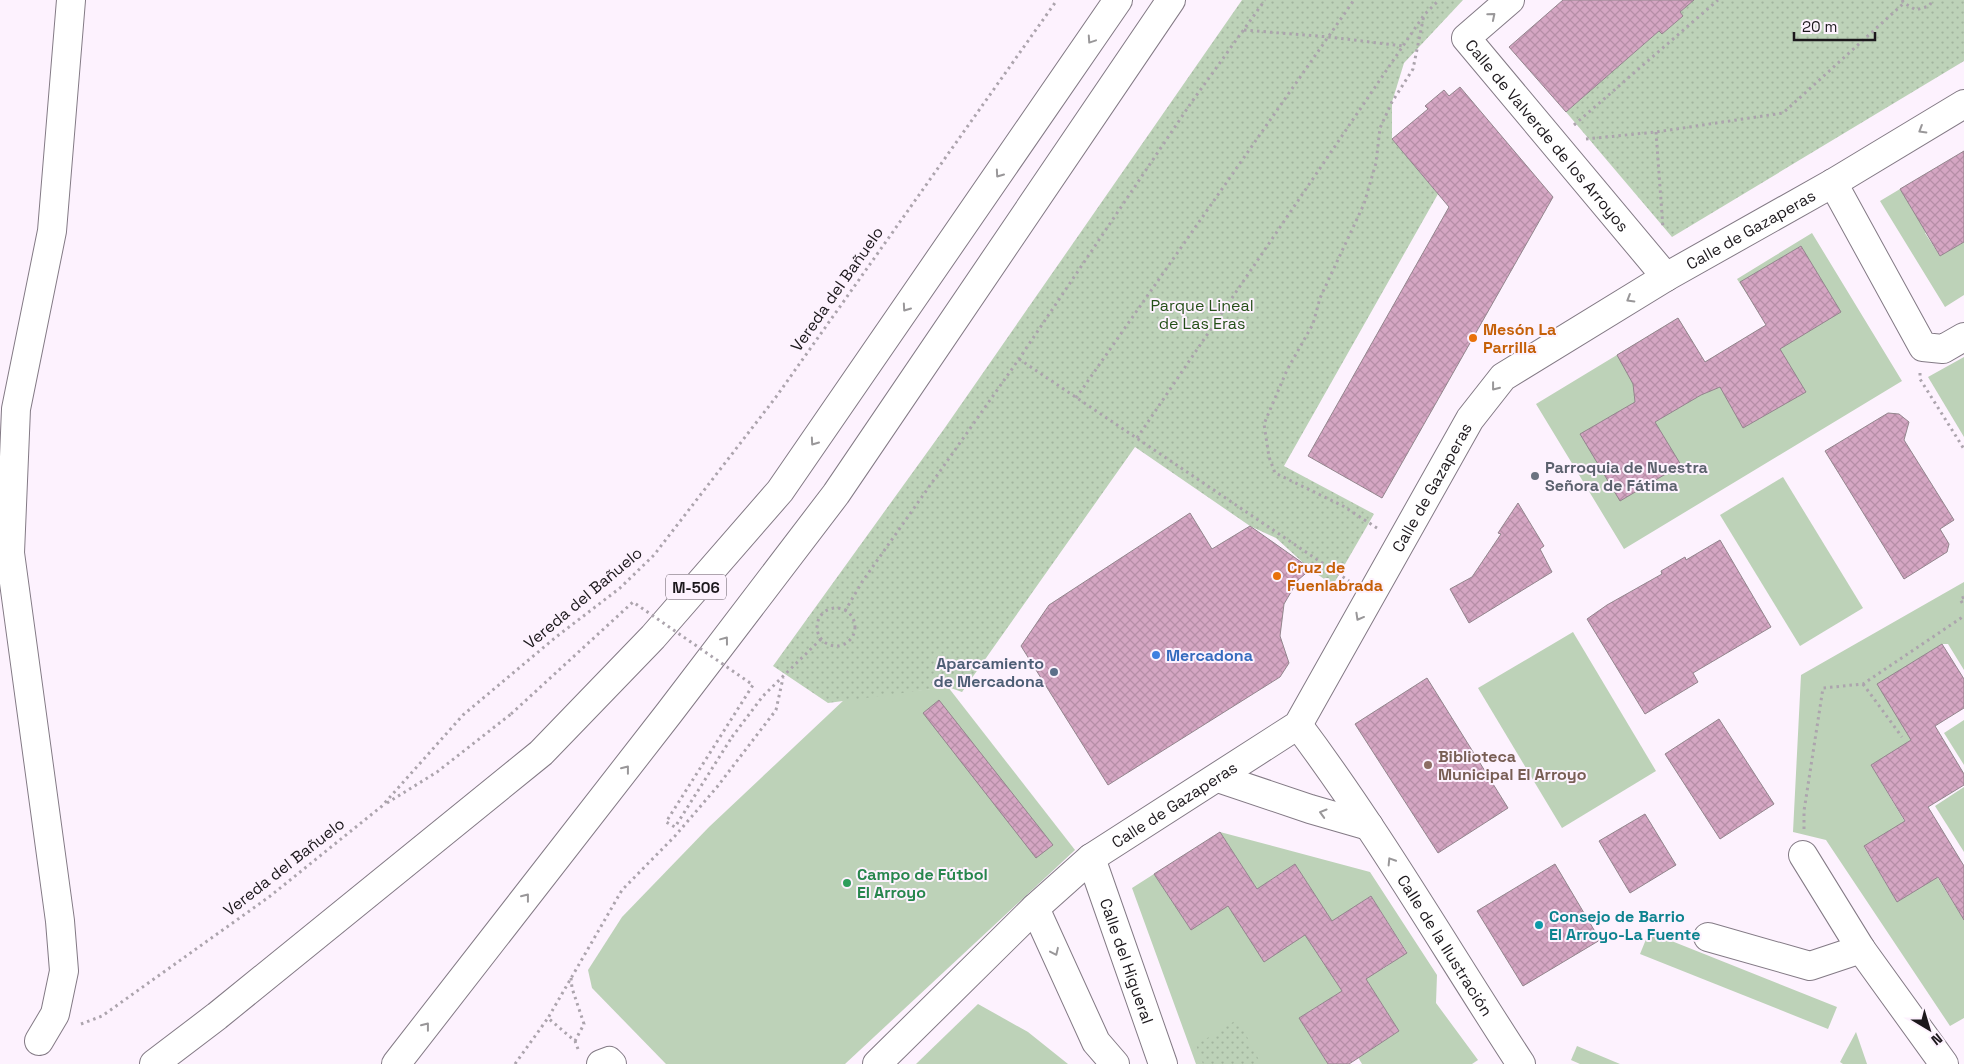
<svg xmlns="http://www.w3.org/2000/svg" width="1964" height="1064" viewBox="0 0 1964 1064" font-family="'Space Grotesk',sans-serif">
	<style>
		.green { fill: #bdd2b8 }
		.park { fill: url(#park-dots) }
		.building { fill: url(#building-cross-hatch); stroke: #93858d }
		.lines { fill: none; stroke-linecap: round; stroke-linejoin: round }
		.minor-casing { stroke: #837a85; stroke-width: 30 }
		.highway-casing { stroke: #837a85; stroke-width: 30 }
		.path { stroke: #aca4ad; stroke-width: 3; stroke-dasharray: 2.5 4; stroke-linecap: butt }
		.minor { stroke: #fff; stroke-width: 28 }
		.highway { stroke: #fff; stroke-width: 28 }
		.path-bridge { stroke: #aca4ad; stroke-width: 3; stroke-dasharray: 2.5 4; stroke-linecap: butt }
		.oneway { stroke: #999799 }
		.food-dot { fill: #e8710a; stroke: #fdf2fe; stroke-width: 2 }
		.worship-dot { fill: #6b7280; stroke: #fdf2fe; stroke-width: 2 }
		.shop-dot { fill: #3f7fe0; stroke: #fdf2fe; stroke-width: 2 }
		.service-dot { fill: #5c6f8a; stroke: #fdf2fe; stroke-width: 2 }
		.education-dot { fill: #8d6e63; stroke: #fdf2fe; stroke-width: 2 }
		.leisure-dot { fill: #2e9e5b; stroke: #fdf2fe; stroke-width: 2 }
		.culture-dot { fill: #0f9aa8; stroke: #fdf2fe; stroke-width: 2 }
		.labels { text-anchor: middle; dominant-baseline: central; stroke-width: 4; stroke-linejoin: round; paint-order: stroke }
		.shield { fill: #fdf2fe; stroke: #605960; stroke-width: 1 }
		.shield-label { font-size: 15px; font-weight: bold; fill: #1c181c }
		.street-label { font-size: 16px; fill: #1c181c; stroke: #fdf2fe }
		.park-label { font-size: 16px; fill: #254f18; stroke: #fdf2fe }
		.food-label { font-size: 16px; font-weight: bold; fill: #c56008; stroke: #fdf2fe; text-anchor: start }
		.worship-label { font-size: 16px; font-weight: bold; fill: #5b616d; stroke: #fdf2fe; text-anchor: start }
		.shop-label { font-size: 16px; font-weight: bold; fill: #366cbe; stroke: #fdf2fe; text-anchor: start }
		.service-label { font-size: 16px; font-weight: bold; fill: #4e5e75; stroke: #fdf2fe; text-anchor: end }
		.education-label { font-size: 16px; font-weight: bold; fill: #785e54; stroke: #fdf2fe; text-anchor: start }
		.leisure-label { font-size: 16px; font-weight: bold; fill: #27864d; stroke: #fdf2fe; text-anchor: start }
		.culture-label { font-size: 16px; font-weight: bold; fill: #0d838f; stroke: #fdf2fe; text-anchor: start }
	</style>
	<defs>
		<pattern id="park-dots" width="8" height="8" patternUnits="userSpaceOnUse" patternTransform="scale(1.25)"><rect width="8" height="8" fill="#bdd2b8"/><path d="M2 2h.1M6 6h.1" fill="none" stroke="#a2b49e" stroke-width="1.8" stroke-linecap="round"/></pattern>
		<pattern id="building-cross-hatch" width="8" height="8" patternUnits="userSpaceOnUse" patternTransform="scale(1.25)"><rect width="8" height="8" fill="#d5a6c3"/><path d="M0 0l8 8M0 8l8-8" fill="none" stroke="#b68ea7"/></pattern>
	</defs>
	<rect width="100%" height="100%" fill="#fdf2fe"/>
	<g class="green">
		<polygon points="1900,189 1914,212 1935,227 1925,233 1940,256 1964,242 1964,295 1945,307 1880,201"/>
		<polygon points="1812,233 1902,381 1624,549 1536,404 1678,318 1693,342 1683,348 1695,368 1775,320 1763,300 1754,305 1737,279"/>
		<polygon points="1964,357 1964,437 1928,377"/>
		<polygon points="1783,477 1863,608 1800,646 1720,515"/>
		<polygon points="1964,582 1964,670 1948,644 1942,644 1918,659 1916,749 1894,751 1871,765 1909,829 1888,832 1864,847 1897,902 1921,887 1931,867 1964,920 1964,1018 1950,1026 1826,840 1793,832 1801,675"/>
		<polygon points="1573,632 1656,771 1562,828 1478,688"/>
		<polygon points="948,687 1075,850 845,1064 666,1064 592,988 588,970 622,917 709,827 845,699"/>
		<polygon points="1964,720 1964,765 1944,733"/>
		<polygon points="1964,787 1964,852 1935,806"/>
		<polygon points="1220,832 1370,872 1437,975 1436,1003 1478,1060 1472,1064 1362,1064 1354,1051 1374,1047 1399,1031 1360,970 1383,969 1407,952 1371,896 1348,911 1335,926 1295,864 1272,879 1261,895"/>
		<polygon points="1154,874 1191,930 1214,915 1221,895 1299,925 1347,998 1323,1003 1299,1018 1328,1064 1196,1064 1132,888"/>
		<polygon points="1649,932 1837,1007 1828,1029 1640,954"/>
		<polygon points="978,1004 1028,1032 1068,1064 916,1064"/>
		<polygon points="1856,1032 1867,1064 1843,1064 1840,1062"/>
		<polygon points="1577,1046 1620,1064 1580,1064 1571,1060"/>
	</g>
	<g class="park">
		<polygon points="1242,0 1463,0 1404,63 1392,102 1392,139 1438,194 1284,466 1374,514 1333,585 1311,570 1276,538 1250,526 1135,447 962,692 948,687 828,703 773,666 944,429"/>
		<polygon points="1694,0 1964,0 1964,61 1672,237 1566,112 1659,31 1662,34 1683,16 1680,12"/>
		<polygon points="1238,1019 1261,1064 1203,1064 1196,1045"/>
	</g>
	<g class="building">
		<polygon points="1563,0 1694,0 1680,12 1683,16 1662,34 1659,31 1566,112 1509,47"/>
		<polygon points="1460,87 1553,197 1382,498 1308,456 1449,207 1392,139 1428,109 1425,106 1444,90 1449,96"/>
		<polygon points="1964,151 1964,242 1940,256 1900,189"/>
		<polygon points="1801,246 1841,312 1780,349 1806,392 1743,428 1720,387 1701,395 1655,422 1681,465 1620,501 1580,434 1635,402 1633,384 1617,355 1678,318 1705,362 1766,325 1740,282"/>
		<polygon points="1888,413 1899,414 1909,422 1904,440 1954,520 1940,529 1949,544 1947,552 1904,579 1825,451"/>
		<polygon points="1518,503 1544,546 1540,549 1552,572 1469,623 1450,589 1472,577 1501,534 1498,533"/>
		<polygon points="1190,513 1212,549 1250,526 1311,569 1298,580 1284,604 1280,636 1289,663 1280,677 1108,785 1021,646 1049,605"/>
		<polygon points="1720,540 1771,627 1693,673 1698,682 1645,714 1587,619 1607,605 1662,574 1661,571 1685,557 1686,560"/>
		<polygon points="1942,644 1964,679 1964,708 1935,726 1964,774 1964,785 1928,807 1964,866 1964,920 1938,877 1897,902 1864,846 1905,821 1871,765 1911,740 1877,684"/>
		<polygon points="1427,678 1508,808 1438,853 1355,724"/>
		<polygon points="939,700 1053,845 1036,858 923,713"/>
		<polygon points="1719,719 1774,804 1720,839 1665,754"/>
		<polygon points="1645,814 1676,865 1630,893 1599,841"/>
		<polygon points="1220,832 1257,889 1295,864 1332,921 1371,896 1407,953 1366,979 1399,1031 1349,1064 1328,1064 1299,1018 1342,991 1305,935 1264,962 1228,906 1191,930 1154,874"/>
		<polygon points="1555,864 1600,940 1523,986 1477,911"/>
	</g>
	<g class="lines">
		<g class="minor-casing">
			<g id="minor">
				<path id="s1" d="M1510 0 1466 38 1666 277"/>
				<polyline points="1833,183 1923,347 1943,349 1964,337"/>
				<path id="s2" d="M1298 725C1379 833 1447 951 1521 1064"/>
				<polyline points="1218,778 1310,809 1369,826"/>
				<polyline points="1803,855 1861,949 1944,1064"/>
				<path id="s3" d="M1091 858 1163 1064"/>
				<polyline points="1035,908 1096,1042 1115,1064"/>
				<polyline points="1708,937 1810,966 1861,949"/>
				<polyline points="39,1041 55,1014 64,971 60,921 10,553 16,409 52,231 71,0"/>
				<polyline points="601,1064 609,1061 612,1064"/>
				<path id="s4" d="M877 1064 1035 908 1091 858 1298 725 1470 419 1503 377 1666 277 1833 183 1964 104"/>
			</g>
		</g>
		<g class="highway-casing">
			<g id="highway">
				<polyline points="154,1064 217,1016 541,753 653,637 780,491 1118,0"/>
				<polyline points="396,1064 669,713 836,494 1171,0"/>
			</g>
		</g>
		<g class="path">
			<polyline points="1902,0 1904,3 1916,10 1929,6 1933,0"/>
			<polyline points="1244,30 1329,37 1403,46"/>
			<polyline points="1574,125 1718,0"/>
			<polyline points="1656,132 1663,228"/>
			<polyline points="1586,139 1656,132 1783,113 1904,3"/>
			<polyline points="1019,359 1349,581"/>
			<polyline points="1920,373 1920,379 1964,449"/>
			<polyline points="1076,398 1354,0"/>
			<polyline points="1137,438 1424,15 1439,0"/>
			<polyline points="1377,528 1343,506 1275,473 1269,457 1264,424 1287,370 1313,324 1320,298 1364,204 1376,163 1380,128 1392,102 1413,69 1424,15"/>
			<polyline points="1964,597 1960,599 1964,606"/>
			<circle cx="836" cy="627" r="19"/>
			<polyline points="845,611 862,582 1019,359 1191,103 1265,0"/>
			<polyline points="1863,684 1902,737"/>
			<polyline points="732,737 763,696 821,639"/>
			<polyline points="387,803 437,772 511,714"/>
			<polyline points="1804,829 1804,811 1823,688 1863,684 1964,616"/>
			<polyline points="571,978 572,988 584,1024 575,1041"/>
			<polyline points="81,1024 102,1016 269,897 382,806 463,715 556,637 620,588 654,555 776,397 1057,0"/>
			<polyline points="578,1049 575,1041 548,1018 622,890 675,836 717,787 776,710 783,678"/>
			<polyline points="515,1064 548,1018"/>
		</g>
		<use href="#minor" class="minor"/>
		<use href="#highway" class="highway"/>
		<polyline class="path-bridge" points="511,714 633,602 753,685 666,822 675,827 732,737"/>
	</g>
	<defs><path id="oneway-chevron" d="M-2-3.5L2.5 0L-2 3.5" fill="none" stroke-width="1.6" stroke-linecap="round" stroke-linejoin="round" transform="scale(1.25)"/></defs>
	<g class="oneway">
		<use href="#oneway-chevron" transform="translate(1492 16) rotate(-40)"/>
		<use href="#oneway-chevron" transform="translate(1091 40) rotate(124)"/>
		<use href="#oneway-chevron" transform="translate(1922 130) rotate(149)"/>
		<use href="#oneway-chevron" transform="translate(999 174) rotate(125)"/>
		<use href="#oneway-chevron" transform="translate(1630 299) rotate(149)"/>
		<use href="#oneway-chevron" transform="translate(906 308) rotate(125)"/>
		<use href="#oneway-chevron" transform="translate(1495 387) rotate(128)"/>
		<use href="#oneway-chevron" transform="translate(814 442) rotate(125)"/>
		<use href="#oneway-chevron" transform="translate(1359 617) rotate(119)"/>
		<use href="#oneway-chevron" transform="translate(725 640) rotate(-53)"/>
		<use href="#oneway-chevron" transform="translate(626 769) rotate(-52)"/>
		<use href="#oneway-chevron" transform="translate(1323 813) rotate(-164)"/>
		<use href="#oneway-chevron" transform="translate(1391 861) rotate(-122)"/>
		<use href="#oneway-chevron" transform="translate(526 897) rotate(-52)"/>
		<use href="#oneway-chevron" transform="translate(1055 952) rotate(65)"/>
		<use href="#oneway-chevron" transform="translate(426 1026) rotate(-52)"/>
	</g>
	<g class="food-dot">
		<circle cx="1473" cy="338" r="5"/>
		<circle cx="1277" cy="576" r="5"/>
	</g>
	<circle class="worship-dot" cx="1535" cy="476" r="5"/>
	<circle class="shop-dot" cx="1156" cy="655" r="5"/>
	<circle class="service-dot" cx="1054" cy="672" r="5"/>
	<circle class="education-dot" cx="1428" cy="765" r="5"/>
	<circle class="leisure-dot" cx="847" cy="883" r="5"/>
	<circle class="culture-dot" cx="1539" cy="925" r="5"/>
	<g class="labels">
		<rect class="shield" x="666" y="574.5" width="60" height="25" rx="4"/>
		<g class="shield-label">
			<text x="696" y="587">M-506</text>
		</g>
		<g class="street-label">
			<text stroke="none"><textPath href="#s1" startOffset="185">Calle de Valverde de los Arroyos</textPath></text>
			<text stroke="none"><textPath href="#s4" startOffset="1236">Calle de Gazaperas</textPath></text>
			<text transform="translate(837 289) rotate(-55)">Vereda del Bañuelo</text>
			<text stroke="none"><textPath href="#s4" startOffset="816">Calle de Gazaperas</textPath></text>
			<text transform="translate(583 598) rotate(-40)">Vereda del Bañuelo</text>
			<text stroke="none"><textPath href="#s4" startOffset="396">Calle de Gazaperas</textPath></text>
			<text transform="translate(284 867) rotate(-38)">Vereda del Bañuelo</text>
			<text stroke="none"><textPath href="#s2" startOffset="265">Calle de la Ilustración</textPath></text>
			<text stroke="none"><textPath href="#s3" startOffset="109">Calle del Higueral</textPath></text>
		</g>
		<g class="park-label">
			<text x="1202" y="305">Parque Lineal<tspan x="1202" dy="18">de Las Eras</tspan></text>
		</g>
		<g class="food-label">
			<text x="1483" y="329">Mesón La<tspan x="1483" dy="18">Parrilla</tspan></text>
			<text x="1287" y="567">Cruz de<tspan x="1287" dy="18">Fuenlabrada</tspan></text>
		</g>
		<g class="worship-label">
			<text x="1545" y="467">Parroquia de Nuestra<tspan x="1545" dy="18">Señora de Fátima</tspan></text>
		</g>
		<g class="shop-label">
			<text x="1166" y="655">Mercadona</text>
		</g>
		<g class="service-label">
			<text x="1044" y="663">Aparcamiento<tspan x="1044" dy="18">de Mercadona</tspan></text>
		</g>
		<g class="education-label">
			<text x="1438" y="756">Biblioteca<tspan x="1438" dy="18">Municipal El Arroyo</tspan></text>
		</g>
		<g class="leisure-label">
			<text x="857" y="874">Campo de Fútbol<tspan x="857" dy="18">El Arroyo</tspan></text>
		</g>
		<g class="culture-label">
			<text x="1549" y="916">Consejo de Barrio<tspan x="1549" dy="18">El Arroyo-La Fuente</tspan></text>
		</g>
	</g>
	<g transform="translate(1929 1029) rotate(142)" stroke="#fdf2fe" stroke-width="4" paint-order="stroke">
	<path d="M0-4L9 19L0 12L-9 19Z" fill="#1c181c"/>
	<text y="-8" font-size="14" font-weight="bold" text-anchor="middle" fill="#1c181c">N</text>
	</g>
	<path d="M1794 32v8h81v-8" fill="none" stroke="#1c181c" stroke-width="2.5"/>
	<text x="1802" y="32" font-size="15" fill="#1c181c" stroke="#fdf2fe" stroke-width="4" paint-order="stroke">20 m</text>
</svg>
